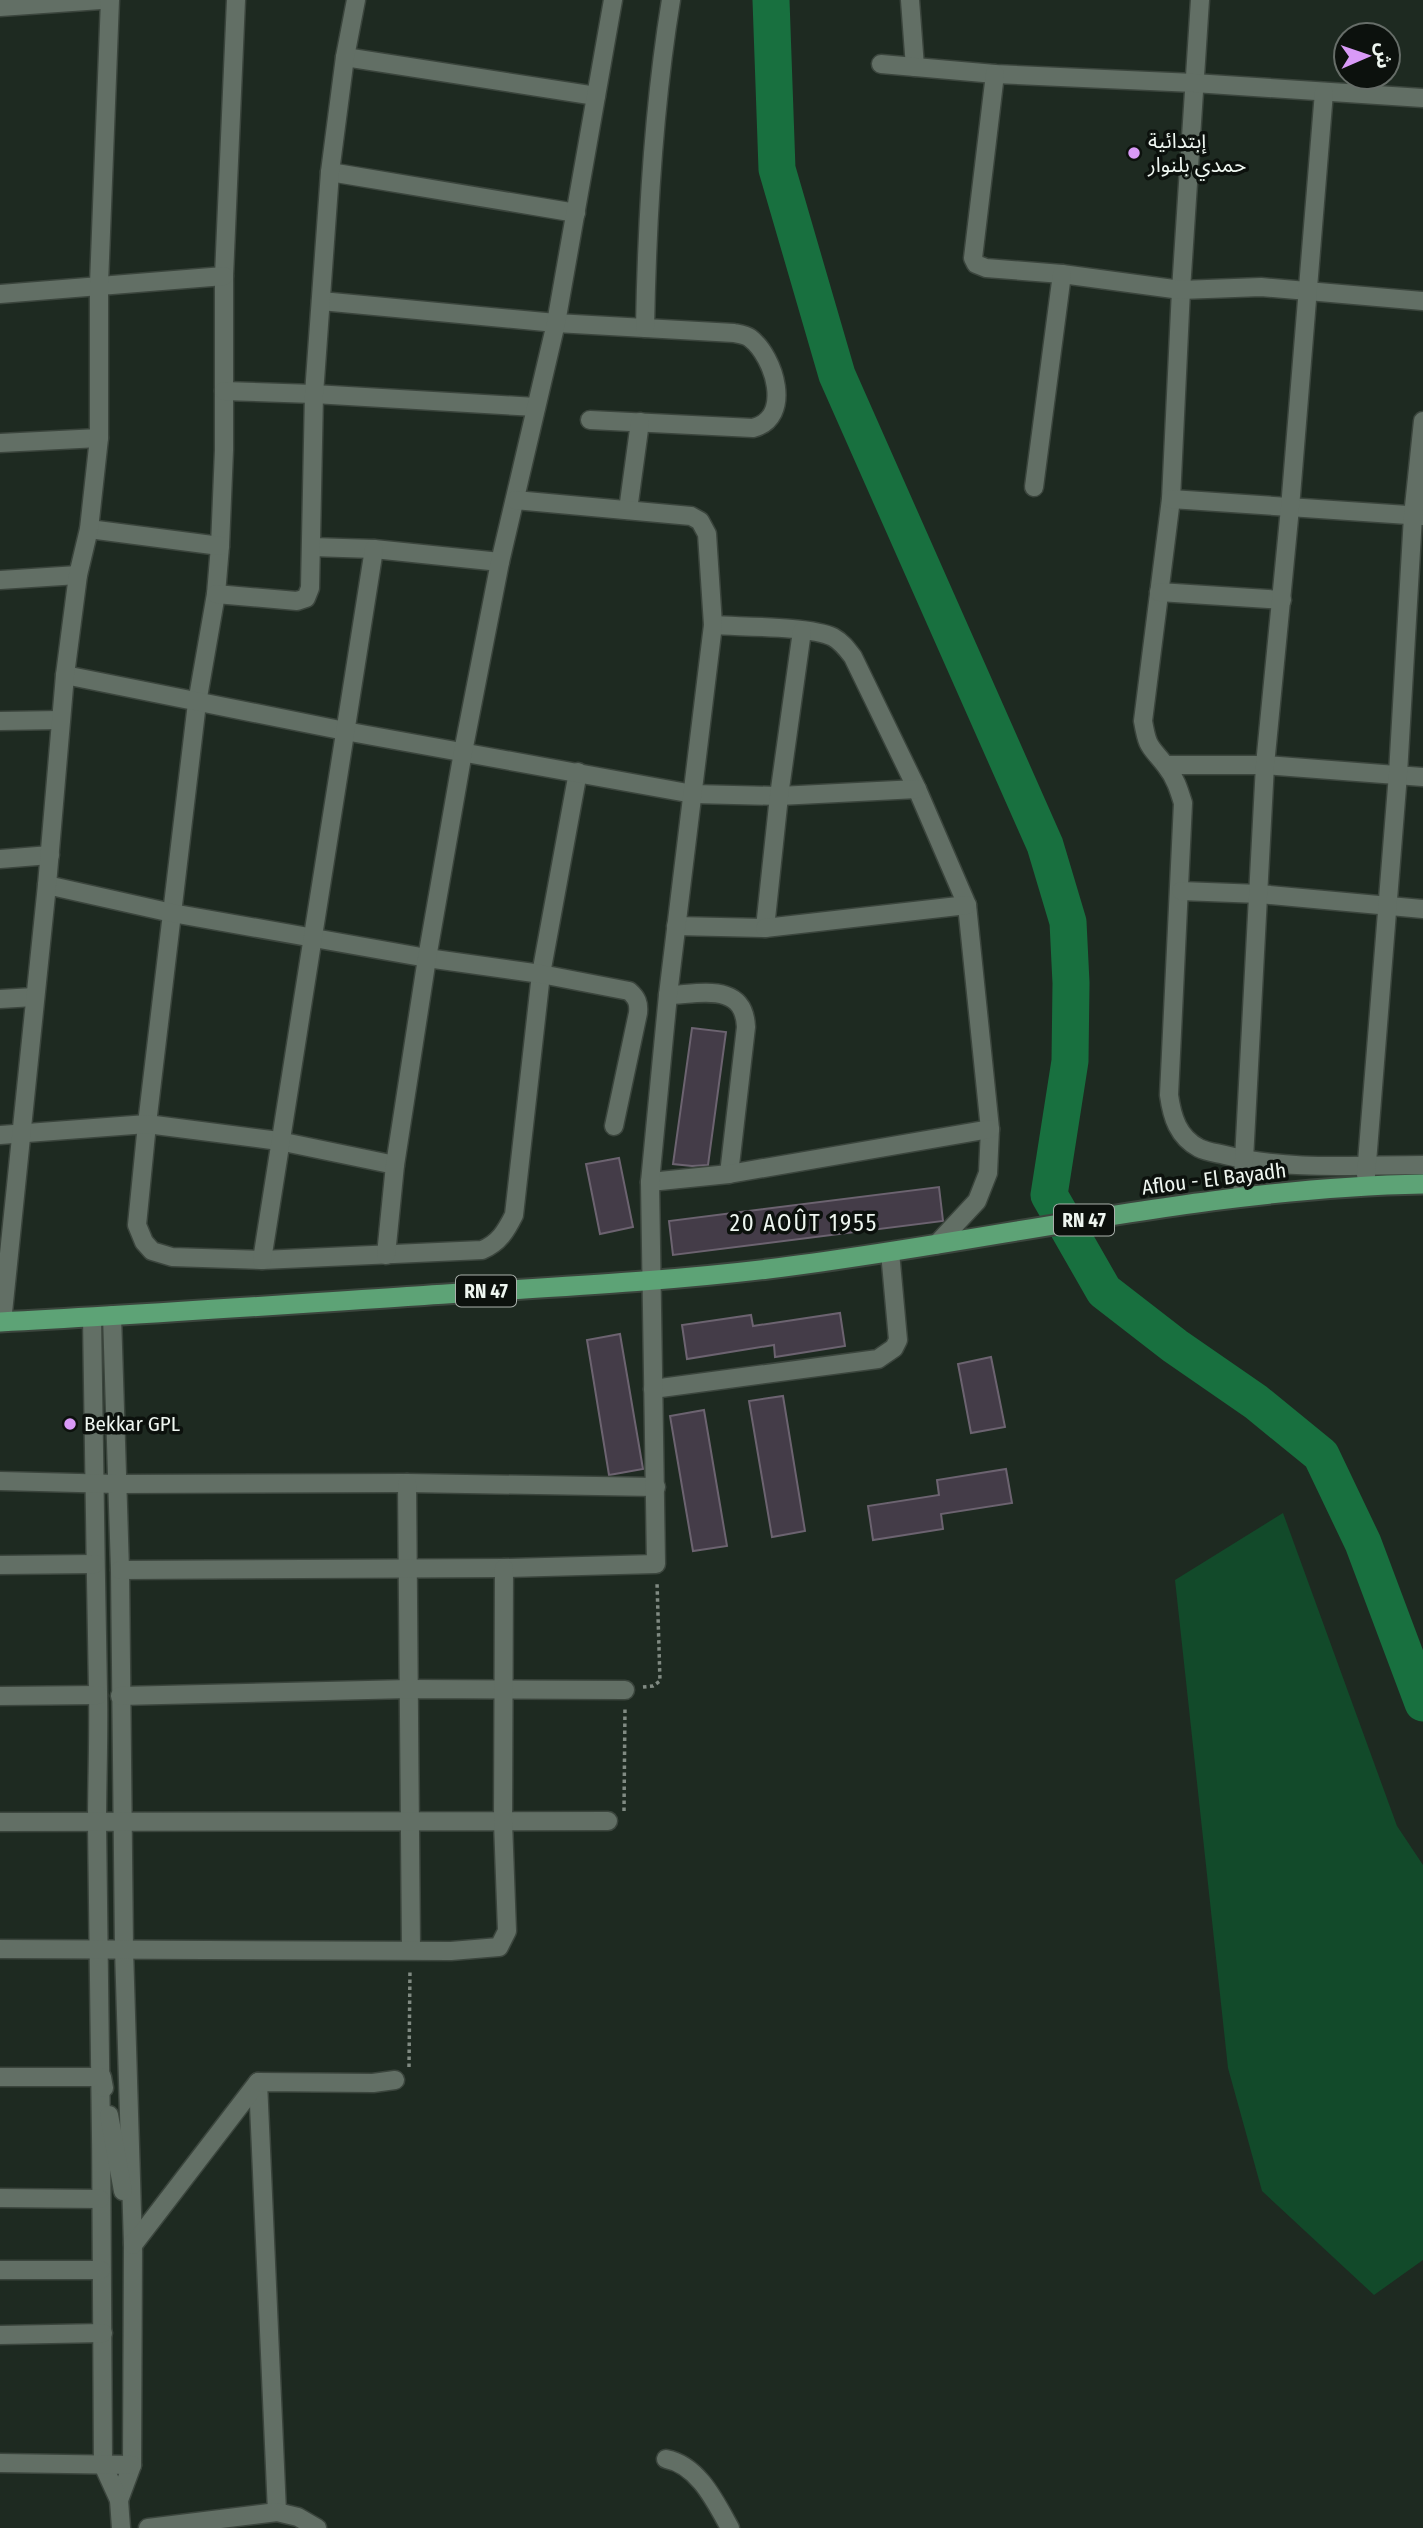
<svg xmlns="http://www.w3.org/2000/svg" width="1423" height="2528" viewBox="0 0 1423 2528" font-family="'Fira Sans Condensed','Noto Sans Arabic',sans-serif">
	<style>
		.green { fill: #124a2a }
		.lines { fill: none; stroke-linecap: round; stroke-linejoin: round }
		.river { stroke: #18703f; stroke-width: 37 }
		.building { fill: #443c48; stroke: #6c6370; stroke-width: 2 }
		.minor-casing { stroke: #3b453d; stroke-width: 21 }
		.primary-casing { stroke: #3b453d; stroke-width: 23 }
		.path { stroke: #818b83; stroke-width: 3.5; stroke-dasharray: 3.5 3.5; stroke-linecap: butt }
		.minor { stroke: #626f65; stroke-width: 18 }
		.primary { stroke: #5da376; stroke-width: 19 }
		.poi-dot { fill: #d99af7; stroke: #0c110d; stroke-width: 2.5 }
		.labels { text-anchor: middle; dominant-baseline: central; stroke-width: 7; stroke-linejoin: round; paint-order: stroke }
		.shield { fill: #0c110d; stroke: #aab1ac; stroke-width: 2 }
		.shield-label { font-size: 19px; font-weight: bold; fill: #eef6f0 }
		.poi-label { font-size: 21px; fill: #eef6f0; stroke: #0c110d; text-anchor: start }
		.street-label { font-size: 21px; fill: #eef6f0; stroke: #0c110d }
		.neighbourhood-label { font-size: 23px; letter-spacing: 2px; fill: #eef6f0; stroke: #0c110d }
	</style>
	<rect width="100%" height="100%" fill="#1e2a21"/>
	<polygon class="green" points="1283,1513 1397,1826 1423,1865 1423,2260 1374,2295 1262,2191 1228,2068 1175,1580"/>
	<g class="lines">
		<polyline class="river" points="771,0 777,169 837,375 1045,845 1068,922 1071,983 1070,1061 1049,1195 1104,1291 1175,1346 1256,1402 1321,1455 1363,1543 1423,1703"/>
	</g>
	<g class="building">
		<polygon points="692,1028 726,1032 708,1165 692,1166 673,1164"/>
		<polygon points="619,1158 633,1227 600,1234 586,1164"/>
		<polygon points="939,1187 943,1221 673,1255 669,1221"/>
		<polygon points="840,1313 845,1346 775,1357 774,1345 687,1359 682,1325 751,1315 753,1326"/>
		<polygon points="620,1334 643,1469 609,1475 587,1340"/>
		<polygon points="991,1357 1005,1427 971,1433 958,1364"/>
		<polygon points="783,1396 805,1531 772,1537 749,1401"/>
		<polygon points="704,1410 727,1546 693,1551 670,1416"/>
		<polygon points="1006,1469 1012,1503 941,1514 943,1529 873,1540 868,1506 939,1495 937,1480"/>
	</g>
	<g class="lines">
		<g class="minor-casing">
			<g id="minor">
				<path d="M236 0 224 276V450L220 546 216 594 197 703 147 1124 137 1225 144 1242 152 1251 172 1257 262 1260 482 1250C499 1243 506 1231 514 1215L541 974 578 772"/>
				<polyline points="910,0 915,67"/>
				<path d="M1200 0 1181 290 1171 499 1143 721C1148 750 1150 745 1166 766 1175 777 1179 790 1183 803L1169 1095C1172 1117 1178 1137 1199 1148 1207 1152 1217 1153 1225 1155 1289 1171 1358 1165 1423 1165"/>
				<polyline points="0,7 101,0"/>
				<polyline points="345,57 596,96"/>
				<polyline points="881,64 995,74 1194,83 1423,98"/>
				<polyline points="995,74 973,258 976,264 986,268 1062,274 1181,290 1261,287 1423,301"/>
				<polyline points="330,172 576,213"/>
				<polyline points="0,294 224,276"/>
				<path d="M321 301 556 323 734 333C739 334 746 335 750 338 775 357 793 418 753 428L590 420"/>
				<path d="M645 328C647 218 653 109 671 0"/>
				<polyline points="224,391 314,394 536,407"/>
				<polyline points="0,443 99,438"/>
				<polyline points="1034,487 1062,274"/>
				<polyline points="1171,499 1423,516"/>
				<polyline points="628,510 640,422"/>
				<polyline points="89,529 220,546"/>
				<polyline points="312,547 374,549 500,562"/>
				<polyline points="0,580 78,575"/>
				<polyline points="1159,592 1282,600"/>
				<polyline points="216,594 297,601 306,598 310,588 314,394 330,172 345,57 356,0"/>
				<path d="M713 625C742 627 810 626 833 637 842 642 847 649 853 657L917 789 967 905 990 1129 988 1173 977 1201 936 1245"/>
				<polyline points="65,675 345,731 693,794 779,796 917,789"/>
				<polyline points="0,721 60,720"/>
				<polyline points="1166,765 1265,765 1423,777"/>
				<polyline points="0,859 50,855"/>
				<path d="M47 885 172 913 427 958 541 974 629 991C637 998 639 1003 638 1013L614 1126"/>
				<polyline points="1181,891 1260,894 1423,909"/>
				<polyline points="676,926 765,928 779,796 802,631"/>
				<polyline points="765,928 967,905"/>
				<path d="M668 995C701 994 744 982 746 1027L729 1174"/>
				<polyline points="0,999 34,997"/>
				<polyline points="0,1135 147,1124 279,1141 395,1165"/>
				<polyline points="1366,1175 1398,774 1413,516 1423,421"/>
				<polyline points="650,1182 729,1174 990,1129"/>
				<polyline points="1242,1197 1265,765 1290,508 1324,92"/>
				<polyline points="386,1255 395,1165 427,958 463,752 500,562 556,323 613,0"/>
				<polyline points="262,1260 374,549"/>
				<polyline points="112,1315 120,1570 124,1949 133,2245 132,2465 119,2500"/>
				<path d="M92 1317C93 1442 96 1567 98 1692 99 1736 97 1780 97 1824 101 2038 102 2251 103 2465L119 2500 121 2528"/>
				<polyline points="2,1322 47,885 65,675 78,575 89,529 99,438 99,284 110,0"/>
				<polyline points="653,1389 878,1359 894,1348 898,1340 890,1252"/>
				<polyline points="0,1481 117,1484 407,1483 656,1487"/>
				<polyline points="407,1483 411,1950"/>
				<polyline points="0,1565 95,1564"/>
				<polyline points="120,1570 504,1568 656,1564 650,1182 668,995 713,625 707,534 700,521 691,516 515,500"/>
				<polyline points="0,1696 98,1695"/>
				<polyline points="120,1696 409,1689 625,1690"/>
				<polyline points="0,1822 608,1821"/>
				<polyline points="0,1949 451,1951 499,1947 507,1931 503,1822 504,1568"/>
				<polyline points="0,2077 102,2077 104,2088"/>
				<polyline points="258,2082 277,2512"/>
				<polyline points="109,2115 123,2191"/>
				<polyline points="0,2198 100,2199"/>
				<polyline points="133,2242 133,2245 258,2082 373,2083 395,2080"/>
				<polyline points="0,2270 101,2270"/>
				<polyline points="0,2335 103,2333"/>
				<path d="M666 2459C698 2465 715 2501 730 2528"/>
				<polyline points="0,2463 132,2465"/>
				<polyline points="148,2528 277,2512 298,2517 317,2528"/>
			</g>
		</g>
		<g class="primary-casing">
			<path id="primary" d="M0 1322C139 1315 278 1305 416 1296 533 1288 651 1283 768 1269 986 1243 1202 1188 1423 1184"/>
		</g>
		<g class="path">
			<polyline points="643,1687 653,1686 660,1681 657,1582"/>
			<polyline points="624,1811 625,1707"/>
			<polyline points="409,2067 410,1969"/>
		</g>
		<use href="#minor" class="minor"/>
		<use href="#primary" class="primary"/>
	</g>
	<g class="poi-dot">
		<circle cx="1134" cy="153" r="7"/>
		<circle cx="70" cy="1424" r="7"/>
	</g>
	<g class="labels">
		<g class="shield">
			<rect x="1054" y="1204.5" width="60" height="31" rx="5"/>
			<rect x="456" y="1275.5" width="60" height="31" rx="5"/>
		</g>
		<g class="shield-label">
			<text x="1084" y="1220">RN 47</text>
			<text x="486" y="1291">RN 47</text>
		</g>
		<g class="poi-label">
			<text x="1148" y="141">إبتدائية<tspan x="1148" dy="24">حمدي بلنوار</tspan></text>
			<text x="84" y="1424">Bekkar GPL</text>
		</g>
		<g class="street-label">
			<text transform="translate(1214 1179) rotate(-7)">Aflou - El Bayadh</text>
		</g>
		<g class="neighbourhood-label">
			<text x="804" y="1223">20 AOÛT 1955</text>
		</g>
	</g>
	<g transform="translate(1367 56) rotate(88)"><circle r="33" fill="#0c110d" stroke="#666d68" stroke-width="2"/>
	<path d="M0-5L12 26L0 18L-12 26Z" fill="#d99af7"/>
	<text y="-10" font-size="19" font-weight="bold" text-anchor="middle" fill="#eef6f0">ش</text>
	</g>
</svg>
